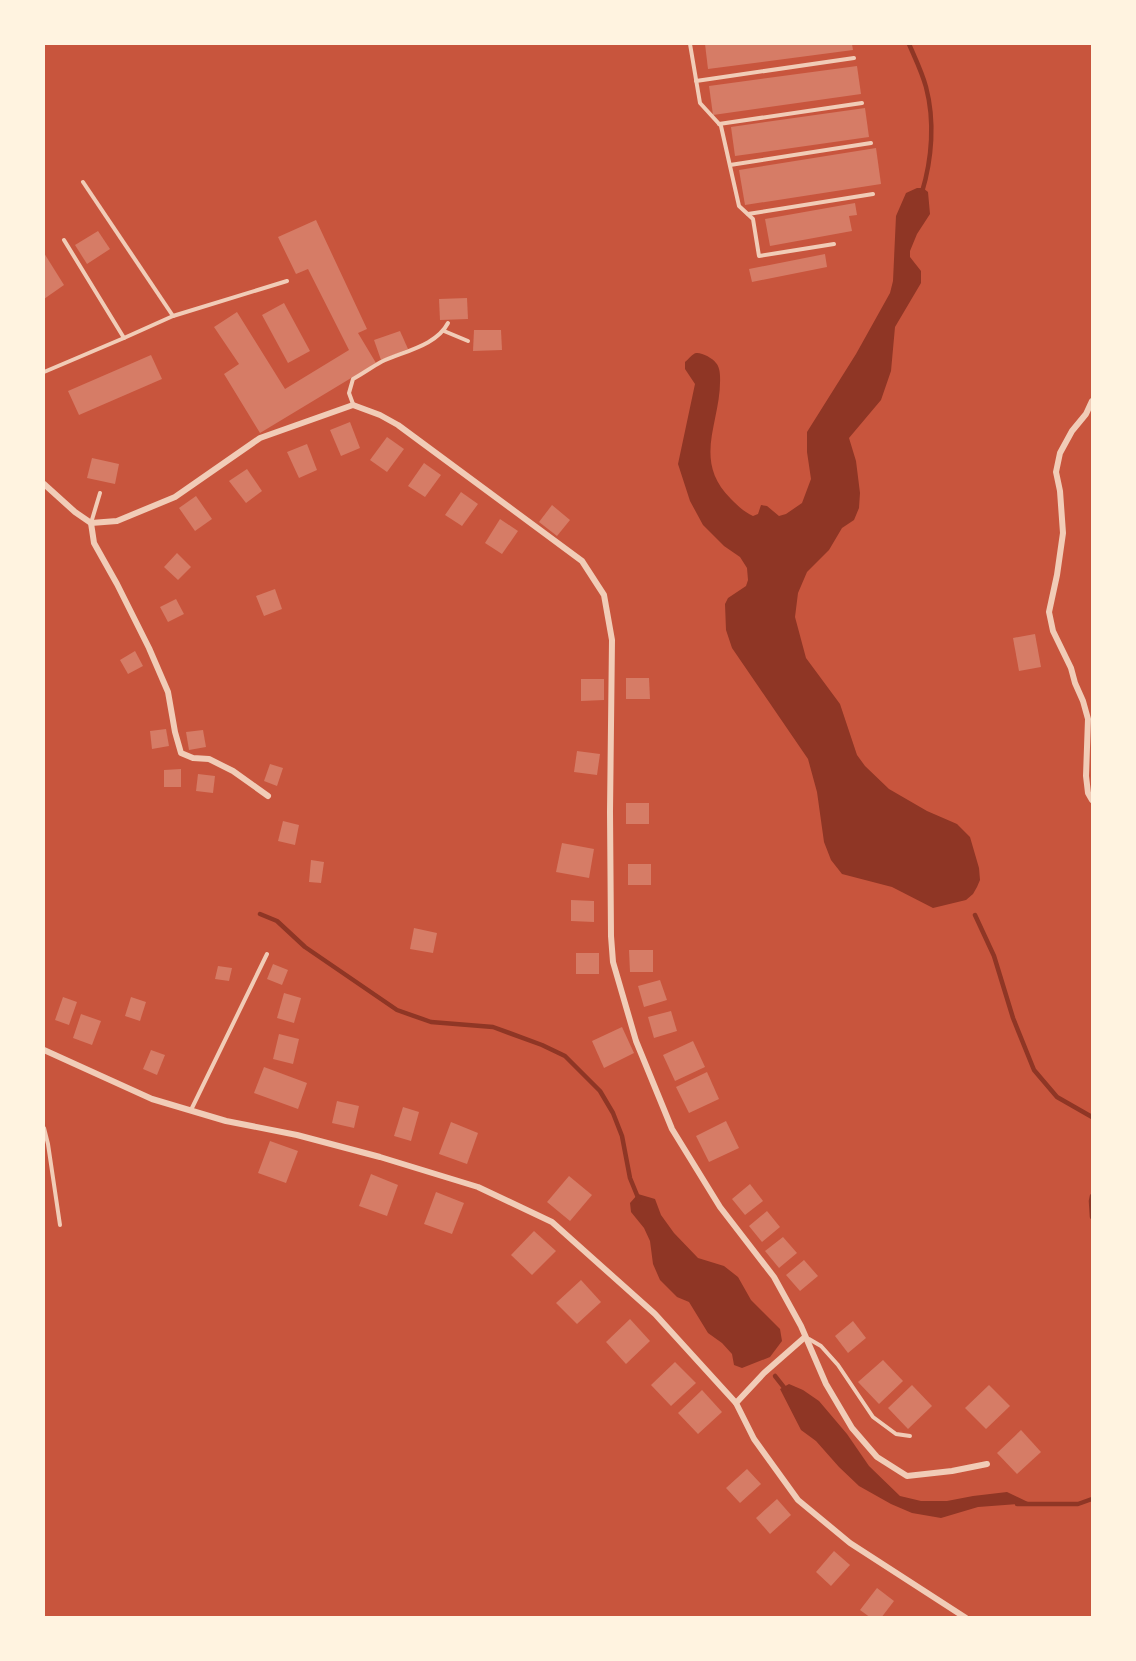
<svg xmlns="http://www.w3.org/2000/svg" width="1136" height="1661" viewBox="0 0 1136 1661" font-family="'Alegreya Sans',sans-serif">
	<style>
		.water { fill: #8f3625 }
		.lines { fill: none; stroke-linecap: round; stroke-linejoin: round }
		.stream { stroke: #8f3625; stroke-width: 4.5 }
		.building { fill: #d67c66 }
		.service { stroke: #f1ccb7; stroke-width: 4 }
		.minor { stroke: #f1ccb7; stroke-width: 6 }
	</style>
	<rect width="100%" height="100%" fill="#c8553d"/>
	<g class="water">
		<path d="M917 188H923L928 192 930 214 917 234 910 251V257L921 271V283L895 327 891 371 881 400 849 438 856 461 860 493 859 508 854 520 842 528 829 550 807 572 798 593 795 617 806 658 840 704 857 755 865 766 889 789 927 811 957 824 970 837 979 868 980 880 977 887 973 894 966 900 933 908 892 887 842 874 831 860 824 842 817 792 808 759 732 648 726 630 725 604 728 598 746 586 748 580 747 568 740 557 724 546 703 525 690 501 678 464 695 384 685 369V362C689 359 692 354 696 353 701 352 713 358 716 363 719 366 720 372 720 376 722 422 691 459 731 499 738 506 744 512 753 516L758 514 761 505 767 506 779 516 786 514 802 503 811 479 807 452V432L856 354 890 293 893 281 896 216 906 193Z"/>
		<polygon points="638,1194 655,1199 661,1215 674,1233 698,1258 724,1266 738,1277 751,1300 780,1329 782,1341 770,1357 742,1368 734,1365 732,1354 722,1343 708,1333 689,1302 677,1297 660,1280 653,1264 650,1241 644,1228 631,1212 630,1203"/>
		<polygon points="789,1384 803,1390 819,1401 847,1434 869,1466 900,1496 921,1501 947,1501 973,1496 1007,1492 1030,1503 978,1507 941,1518 912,1513 891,1504 859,1486 839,1467 816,1441 801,1430 780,1389"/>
	</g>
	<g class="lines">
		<g class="stream">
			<path d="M909 44C915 58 922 72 926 87 935 121 932 159 922 192"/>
			<polyline points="260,914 277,921 305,947 397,1010 431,1022 493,1027 542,1045 565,1056 600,1091 613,1113 622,1136 630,1178 639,1200"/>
			<polyline points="975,915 994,956 1013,1018 1034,1070 1057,1097 1092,1117"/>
			<polyline points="1092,1196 1091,1201 1092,1217"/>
			<polyline points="775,1376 786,1390"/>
			<polyline points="1017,1504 1078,1504 1092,1499"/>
		</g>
	</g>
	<g class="building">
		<polygon points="705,44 852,44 853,50 708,69"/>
		<polygon points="857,66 861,94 713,115 709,86"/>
		<polygon points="865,108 869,137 735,156 731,127"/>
		<polygon points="876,148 881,184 745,205 739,170"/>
		<polygon points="855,203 857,215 849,216 852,231 770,246 765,219"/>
		<polygon points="316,220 367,329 358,333 376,363 260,433 224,374 239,364 214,327 237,312 285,389 349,350 308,269 296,274 278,237"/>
		<polygon points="98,231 110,249 87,264 75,245"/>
		<polygon points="44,253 64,285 44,299"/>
		<polygon points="825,254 827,267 752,282 749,269"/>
		<polygon points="467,298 468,319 440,320 439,299"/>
		<polygon points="284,303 310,351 288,363 262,315"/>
		<polygon points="474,330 501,330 502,350 473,351"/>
		<polygon points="400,331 408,349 381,360 374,340"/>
		<polygon points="151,355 162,379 79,415 68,391"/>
		<polygon points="350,422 360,448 341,456 330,430"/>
		<polygon points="387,437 404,449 387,472 370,460"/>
		<polygon points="307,444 317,470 299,478 287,452"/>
		<polygon points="92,458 119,464 115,484 87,478"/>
		<polygon points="424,463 441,475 425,497 408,486"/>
		<polygon points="247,469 262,491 246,503 229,481"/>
		<polygon points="461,492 478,504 462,526 445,515"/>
		<polygon points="196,496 212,519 195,531 179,508"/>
		<polygon points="552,505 570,520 557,536 539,522"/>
		<polygon points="500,519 518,531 502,554 485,543"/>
		<polygon points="177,553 191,567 178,580 164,567"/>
		<polygon points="275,589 282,609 264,616 256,596"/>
		<polygon points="176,599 184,614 168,622 160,607"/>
		<polygon points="1035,634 1041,667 1019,671 1013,638"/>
		<polygon points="135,651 143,666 128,674 120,660"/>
		<polygon points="626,678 649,678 650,699 626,699"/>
		<polygon points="581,679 604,679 604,700 581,701"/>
		<polygon points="166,729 169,746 152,749 150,731"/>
		<polygon points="203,730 206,747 189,750 186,732"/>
		<polygon points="577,751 600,754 597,775 574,772"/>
		<polygon points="270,764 283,768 277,786 264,781"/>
		<polygon points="181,769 181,787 164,787 164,770"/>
		<polygon points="198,774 215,776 213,793 196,791"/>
		<rect x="626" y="803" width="23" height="21"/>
		<polygon points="283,821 299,825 295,845 278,841"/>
		<polygon points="562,843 594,849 589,878 556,872"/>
		<polygon points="311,860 324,862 321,883 309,882"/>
		<rect x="628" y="864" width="23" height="21"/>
		<polygon points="571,900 594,901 594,922 571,921"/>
		<polygon points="414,928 437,933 433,953 410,949"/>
		<polygon points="629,950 653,950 653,972 630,972"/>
		<rect x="576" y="953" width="23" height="21"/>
		<polygon points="273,964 288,970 282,985 267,979"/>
		<polygon points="218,966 232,968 229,981 215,979"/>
		<polygon points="660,980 667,1000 644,1007 638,986"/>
		<polygon points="284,993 301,998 294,1023 277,1018"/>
		<polygon points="63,997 77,1002 69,1025 55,1020"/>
		<polygon points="131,997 146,1002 140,1021 125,1016"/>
		<polygon points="671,1011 677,1031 654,1038 648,1017"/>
		<polygon points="81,1014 101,1021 92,1045 73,1038"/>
		<polygon points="622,1027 634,1053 604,1068 592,1041"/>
		<polygon points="279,1034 299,1039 293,1064 273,1059"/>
		<polygon points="693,1041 705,1067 675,1081 663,1055"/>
		<polygon points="151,1050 165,1055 157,1075 143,1069"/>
		<polygon points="264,1067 307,1083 298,1109 254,1093"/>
		<polygon points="707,1072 719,1099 689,1113 676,1087"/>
		<polygon points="337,1101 359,1106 354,1128 332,1123"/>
		<polygon points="403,1107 419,1112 411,1141 394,1136"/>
		<polygon points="726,1121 739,1148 709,1162 696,1136"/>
		<polygon points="451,1122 478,1133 467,1164 439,1154"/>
		<polygon points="270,1141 298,1151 286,1183 258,1173"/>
		<polygon points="371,1174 398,1185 387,1216 359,1206"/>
		<polygon points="569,1176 592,1195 570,1221 547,1202"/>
		<polygon points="750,1184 763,1201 745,1215 732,1199"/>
		<polygon points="436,1192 464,1203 452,1234 424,1224"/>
		<polygon points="767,1211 780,1227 762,1242 749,1226"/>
		<polygon points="534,1231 556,1251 532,1275 511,1255"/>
		<polygon points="783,1237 797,1253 779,1268 765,1251"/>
		<polygon points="804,1260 818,1276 800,1291 786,1275"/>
		<polygon points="581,1280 601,1302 577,1324 556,1303"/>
		<polygon points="630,1319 650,1341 626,1364 606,1342"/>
		<polygon points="853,1321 866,1338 848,1353 835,1336"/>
		<polygon points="883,1360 903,1381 879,1404 858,1382"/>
		<polygon points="675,1362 696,1383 671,1406 651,1385"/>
		<polygon points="912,1385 932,1406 908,1429 888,1408"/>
		<polygon points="989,1385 1010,1406 986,1429 965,1408"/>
		<polygon points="702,1390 722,1412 698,1434 678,1413"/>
		<polygon points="1021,1430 1041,1452 1017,1474 997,1453"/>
		<polygon points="747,1469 761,1484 740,1503 726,1488"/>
		<polygon points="777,1499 791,1515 770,1534 756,1518"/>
		<polygon points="834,1551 850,1565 831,1586 816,1572"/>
		<polygon points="877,1588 894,1601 881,1618 871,1618 860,1610"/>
	</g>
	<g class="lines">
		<g class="service">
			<polyline points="690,44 700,103 721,126 739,206 753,219 759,256 834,244"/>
			<polyline points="696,81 854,58"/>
			<polyline points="719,124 862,103"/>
			<polyline points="730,165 871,143"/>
			<polyline points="83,182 173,316"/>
			<polyline points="748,214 873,194"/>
			<polyline points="64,240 124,338"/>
			<polyline points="444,331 468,341"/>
			<polyline points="44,372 124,338 173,316 287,281"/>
			<path d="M353 404 349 393 353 379C362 374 372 367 381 362 404 351 436 346 448 323"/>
			<polyline points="91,523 100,493"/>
			<polyline points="191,1110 267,954"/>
			<polyline points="44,1128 48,1144 60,1225"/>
			<polyline points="809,1339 821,1346 838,1365 873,1417 896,1434 910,1436"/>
		</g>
		<g class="minor">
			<polyline points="1092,401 1086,414 1072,431 1060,453 1056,472 1060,491 1063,533 1057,575 1049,612 1053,631 1071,668 1075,683 1083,701 1088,719 1086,776 1088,793 1092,800"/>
			<polyline points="44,484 75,512 91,523 117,521 175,497 260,438 353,405 380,415 398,425 582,561 604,595 612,640 610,812 611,936 613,962 636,1041 672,1129 720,1207 774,1277 801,1326 826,1384 852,1428 877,1457 907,1476 952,1471 987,1464"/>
			<polyline points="91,523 94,543 117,584 149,648 168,692 175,732 181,753 193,758 209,759 233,771 268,796"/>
			<polyline points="44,1050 152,1099 226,1121 297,1135 380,1157 478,1187 552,1222 655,1314 736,1403 754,1439 798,1500 850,1543 966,1618"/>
			<polyline points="736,1403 764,1373 805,1337"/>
		</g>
	</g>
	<rect width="1136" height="1661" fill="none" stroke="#fff3e0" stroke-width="90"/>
</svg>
